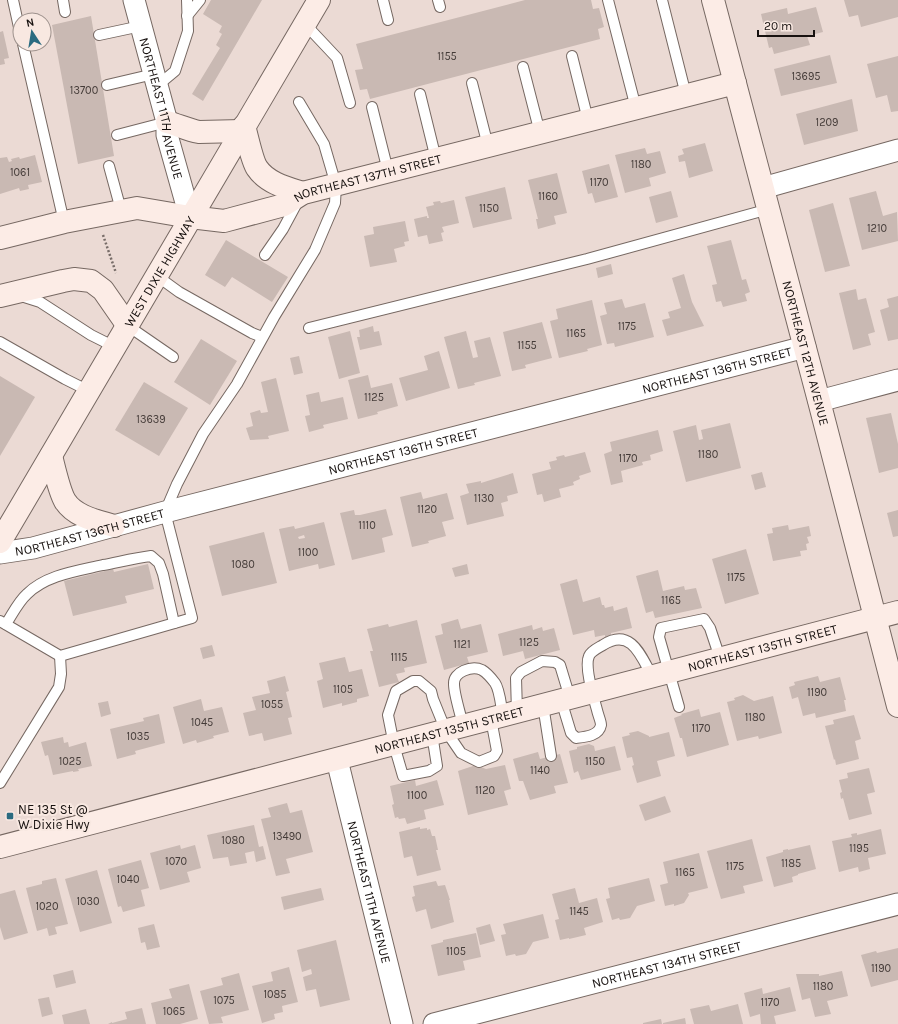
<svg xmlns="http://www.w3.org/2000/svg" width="898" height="1024" viewBox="0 0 898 1024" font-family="Karla,sans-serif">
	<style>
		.building { fill: #c9b9b3; fill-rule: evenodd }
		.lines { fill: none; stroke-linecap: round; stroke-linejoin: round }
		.lane-casing { stroke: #766862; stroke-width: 12 }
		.street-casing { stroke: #766862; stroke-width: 23 }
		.secondary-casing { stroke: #766862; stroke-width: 24 }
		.path { stroke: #776c68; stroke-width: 2.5; stroke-dasharray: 2 2; stroke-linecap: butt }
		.lane { stroke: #fff; stroke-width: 10 }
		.street { stroke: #fff; stroke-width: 21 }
		.secondary { stroke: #fcece6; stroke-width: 22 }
		.poi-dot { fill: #2b6b80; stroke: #f8e8e1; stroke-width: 1.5 }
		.labels { text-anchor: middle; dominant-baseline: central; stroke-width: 4; stroke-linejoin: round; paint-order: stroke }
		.number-label { font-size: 11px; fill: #443b38 }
		.street-label { font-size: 13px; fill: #17110f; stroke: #f8e8e1 }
		.poi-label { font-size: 13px; fill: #17110f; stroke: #f8e8e1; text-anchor: start }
	</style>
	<rect width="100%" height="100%" fill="#ebdad4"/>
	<g class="building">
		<polygon points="211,0 262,0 203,101 192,94 220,48 216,45 222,34 219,32 222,26 203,14"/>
		<polygon points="525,0 591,0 593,9 599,8 604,27 598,29 600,39 370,99 367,89 360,90 355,70 363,69 356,44"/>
		<polygon points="844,0 898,0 898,17 861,27 858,15 849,17"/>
		<polygon points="816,7 823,32 807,36 810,45 774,54 772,47 769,48 761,14 787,8 788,14"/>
		<polygon points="91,16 114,156 78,164 52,25"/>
		<polygon points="3,31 9,58 4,59 5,64 0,65 0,32"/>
		<polygon points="830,55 837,83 781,96 774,69"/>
		<polygon points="898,56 898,111 891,112 887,95 876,98 867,64"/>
		<polygon points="852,99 858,131 804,145 796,114"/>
		<polygon points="705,143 713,171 689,178 685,161 679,162 678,156 684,154 682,149"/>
		<polygon points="645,148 647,154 660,151 666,173 649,178 651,186 625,193 615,155"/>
		<polygon points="35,155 42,182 28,185 29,189 20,191 19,188 0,194 0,158 7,157 9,162 12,161 11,159 19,157 20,159"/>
		<polygon points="609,164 618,197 595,203 592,193 588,194 582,171"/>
		<polygon points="557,173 567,213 554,216 556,224 538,229 536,219 538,219 528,180"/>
		<polygon points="505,187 512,219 473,228 465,197"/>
		<polygon points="671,191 678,217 656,223 649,197"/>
		<polygon points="876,191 883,216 897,212 898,241 862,250 849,198"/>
		<polygon points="454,200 459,223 442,227 444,232 441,233 443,241 429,244 427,235 418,237 414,219 427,216 427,218 429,218 426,207 434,205 433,202 440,201 441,203"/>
		<polygon points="833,203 850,266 825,272 809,210"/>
		<polygon points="405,221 409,241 404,242 405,246 394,249 397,262 370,267 364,236 374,234 373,227"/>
		<polygon points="226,240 288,277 272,302 232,277 225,287 205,275"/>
		<polygon points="731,240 742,280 746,279 750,292 745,294 747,301 723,307 721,301 716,302 712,285 717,284 707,246"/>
		<polygon points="611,264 613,274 598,278 596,268"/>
		<polygon points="684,274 692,302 704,326 667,336 662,320 670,318 668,312 681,308 672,278"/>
		<polygon points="856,289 858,300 866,298 875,332 868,334 871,345 853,350 839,293"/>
		<polygon points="898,296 898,339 888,341 880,310 889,307 887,299"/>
		<polygon points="622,299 625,308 645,303 654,337 615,347 614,343 607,344 600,316 607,314 604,303"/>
		<polygon points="592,300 602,345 587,349 588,351 559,358 550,321 558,319 556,309"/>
		<polygon points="542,322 552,358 525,365 526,368 512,371 503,332"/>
		<polygon points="373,326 374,332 379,331 382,345 360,350 357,337 360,337 359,330"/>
		<polygon points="350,331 360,373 339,379 328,337"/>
		<polygon points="466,331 473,358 478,357 474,341 490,337 501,376 474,383 475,385 458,389 444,337"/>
		<polygon points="201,339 237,361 210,405 174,382"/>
		<polygon points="439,351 450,388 406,401 399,378 428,370 424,356"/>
		<polygon points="299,356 303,373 294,375 290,358"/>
		<polygon points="368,375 371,388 392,383 398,406 377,412 378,414 358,419 348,380"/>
		<polygon points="0,376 35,397 0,456"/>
		<polygon points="276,378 289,431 268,436 269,439 250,440 246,428 253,426 250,413 260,410 261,413 268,412 261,382"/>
		<polygon points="144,382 188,408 159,456 115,430"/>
		<polygon points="319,392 321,402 343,397 348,419 323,425 324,428 309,432 305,416 310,415 306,395"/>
		<polygon points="891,413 898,444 898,468 879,473 866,418"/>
		<polygon points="730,423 741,468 686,482 673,431 696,425 699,440 703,439 701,430"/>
		<polygon points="658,430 663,451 650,455 651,460 642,462 643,465 621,471 623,482 611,485 604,454 612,451 610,442"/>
		<polygon points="585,452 591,472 579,476 580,479 573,482 574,485 559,489 561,497 544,502 542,494 537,495 532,474 551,469 549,462 557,460 556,457 564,455 565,457"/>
		<polygon points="762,472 766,487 755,490 751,475"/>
		<polygon points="513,473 518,493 507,496 508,501 501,503 504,516 467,525 460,496 469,493 466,484 481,481 481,483"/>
		<polygon points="421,492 423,499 447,493 454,519 442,522 446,536 428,541 429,543 412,547 400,497"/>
		<polygon points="386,509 393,535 382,538 385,552 352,560 340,513 354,510 355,515 360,515"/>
		<polygon points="898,510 898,536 893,537 887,513"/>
		<path d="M324 522 335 565 319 569 318 564 289 571 279 529 294 526 295 529ZM304 535 305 538 299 539 298 537Z"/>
		<polygon points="788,525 789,530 809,526 811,536 807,537 809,543 806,544 807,550 800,551 801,556 773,561 767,534 773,533 772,528"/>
		<polygon points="264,532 277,583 222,596 209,546"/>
		<polygon points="746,549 759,594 725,604 712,559"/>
		<polygon points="148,564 154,589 125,596 127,603 73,616 64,581 113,569 114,572"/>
		<polygon points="467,564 469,574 455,577 452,568"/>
		<polygon points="658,570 663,591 684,586 685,590 696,588 702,608 655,618 653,611 646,613 636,576"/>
		<polygon points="577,579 583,602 600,597 602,605 604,605 605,608 613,606 614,611 627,607 632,628 611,633 611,636 605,637 605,635 595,637 594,630 573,635 560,584"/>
		<polygon points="458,619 461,629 481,624 488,652 467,657 469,663 444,670 435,636 443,634 441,624"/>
		<polygon points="417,620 427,663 404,668 405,672 396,674 399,682 379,687 370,651 373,651 367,629 388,624 389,627"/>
		<polygon points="532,625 533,630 542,627 543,631 554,628 560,650 525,659 523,651 503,656 498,634"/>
		<polygon points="212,645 215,656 203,659 200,648"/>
		<polygon points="345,657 349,672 362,669 369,696 357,699 357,702 342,706 342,703 323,708 317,681 323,679 319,663"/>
		<polygon points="285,676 289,691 286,692 292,717 288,718 292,734 264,741 262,733 249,736 243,713 256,710 252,697 270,693 267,681"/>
		<polygon points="818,676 820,682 840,677 846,700 844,700 846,711 816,718 815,713 803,716 798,697 792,699 789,687 795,685 794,682"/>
		<polygon points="743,695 754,701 773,696 782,733 759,739 758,736 737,741 727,702 735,700 734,698"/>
		<polygon points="201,699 204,711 222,707 229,732 213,736 214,738 197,743 196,740 183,744 173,707"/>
		<polygon points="108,701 111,714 101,717 98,703"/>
		<polygon points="699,709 701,717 720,712 729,745 687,757 682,738 680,738 674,718 682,715 681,714"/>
		<polygon points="159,714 165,743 135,751 136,754 117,759 110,729 144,721 143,718"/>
		<polygon points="854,715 861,739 855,741 859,759 836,765 835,759 834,760 825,726 834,724 833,720"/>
		<polygon points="638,731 649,736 649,737 669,732 675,756 657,761 661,776 637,783 632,766 634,765 632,757 627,758 622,737 630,735 629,733"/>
		<polygon points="63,737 64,743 68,742 69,747 86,742 92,766 78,769 79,771 73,772 73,771 53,775 48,755 45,756 41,742"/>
		<polygon points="589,744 594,746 595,751 615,746 621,770 581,780 578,771 574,773 569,751 577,749 577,747"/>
		<polygon points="538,752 540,759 560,754 568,783 554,786 556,793 530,800 523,781 519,781 513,759"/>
		<polygon points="476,765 486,769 505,765 511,789 504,791 508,805 468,815 458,771"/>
		<polygon points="869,768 875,792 867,794 872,814 849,820 843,798 841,799 840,793 842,792 839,780 848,778 847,773"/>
		<polygon points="415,780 416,786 437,780 444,805 424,810 426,819 407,824 405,818 399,819 398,817 395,818 392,805 394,804 390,786"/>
		<polygon points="665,796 671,812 645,821 639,805"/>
		<polygon points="287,803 290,813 302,810 313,852 286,859 290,873 276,876 261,819 271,817 268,808"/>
		<polygon points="254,825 259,847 263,846 266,859 256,862 254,851 245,853 247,863 230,866 228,857 213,859 207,835"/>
		<polygon points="420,827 420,829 427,828 427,830 430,829 432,836 435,836 438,850 436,850 441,870 417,876 412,856 404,858 399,832"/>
		<polygon points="881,829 886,854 868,858 870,869 859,872 858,867 839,872 832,841 852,837 851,834 857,833 857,835"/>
		<polygon points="752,839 763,881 743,886 745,893 721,899 707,851"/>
		<polygon points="180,845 181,849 195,845 201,868 187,872 190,882 160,890 150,853"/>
		<polygon points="810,845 816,869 798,874 798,875 792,877 793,882 774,887 766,857 783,852 783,850 788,849 788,850"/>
		<polygon points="699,853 708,888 688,893 689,895 684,903 674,906 674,904 665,906 660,885 668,883 663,862"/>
		<polygon points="141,860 149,888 141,890 145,906 123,912 121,906 118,907 108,869"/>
		<polygon points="97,870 112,923 80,932 65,879"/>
		<polygon points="56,878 68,924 55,927 57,934 49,936 47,928 37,931 26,888 42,884 42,881"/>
		<polygon points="649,878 655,901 637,906 630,918 620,920 619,918 612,920 606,899 610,898 608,888"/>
		<polygon points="436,881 438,886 445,885 450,900 449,900 454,922 431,929 426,909 416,912 412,897 415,896 413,886"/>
		<polygon points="321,888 324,900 284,910 281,897"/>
		<polygon points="575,888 579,903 597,898 603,922 584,928 586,935 569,939 569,938 560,940 555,920 559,919 552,894"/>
		<polygon points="15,890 28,933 4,940 0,927 0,894"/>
		<polygon points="543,914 549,938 533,942 526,954 516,956 515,954 506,956 501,935 506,934 503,924"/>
		<polygon points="154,924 160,947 147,950 145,942 141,943 138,928"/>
		<polygon points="490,924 495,941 480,945 476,928"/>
		<polygon points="476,933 481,957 463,961 465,970 438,976 431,945 443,942 443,940"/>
		<polygon points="336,940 350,1000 320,1007 316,989 306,991 303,977 312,974 311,969 302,972 297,950"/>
		<polygon points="898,948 898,980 871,987 861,955 876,951 877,953"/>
		<polygon points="289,967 298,1002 282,1006 283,1012 274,1014 275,1019 262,1023 252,986 273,981 271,972"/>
		<polygon points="73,970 76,983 56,988 53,975"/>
		<polygon points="842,971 848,996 827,1001 831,1014 815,1017 810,998 802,1000 796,974 819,974 819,976"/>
		<polygon points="239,973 249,1010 221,1017 223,1023 209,1024 200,991 223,985 221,978"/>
		<polygon points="189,984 198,1019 180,1024 156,1024 151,1003 172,998 169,989"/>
		<polygon points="790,987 796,1011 774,1016 776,1024 761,1024 760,1014 750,1017 744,993 762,988 763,994"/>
		<polygon points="49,997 53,1014 42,1017 38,999"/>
		<polygon points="738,1004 743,1024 694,1024 690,1009 709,1005 711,1011"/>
		<polygon points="142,1008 146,1024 108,1024 112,1022 112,1023 127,1019 125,1012"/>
		<polygon points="86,1009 90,1024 64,1024 62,1015"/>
		<polygon points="685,1018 686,1024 663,1024 663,1023"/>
		<polygon points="661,1019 662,1024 643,1024 643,1023"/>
	</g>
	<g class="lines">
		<g class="lane-casing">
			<g id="lane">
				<polyline points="13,0 20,32"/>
				<polyline points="63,0 65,12"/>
				<polyline points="383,0 388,20"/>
				<polyline points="438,0 440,7"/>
				<polyline points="608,0 636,108"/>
				<polyline points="662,0 686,95"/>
				<polyline points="187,16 200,0"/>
				<polyline points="305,24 337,58 350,103"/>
				<polyline points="99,35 141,26"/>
				<polyline points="23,44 64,222"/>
				<polyline points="572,56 588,120"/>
				<polyline points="523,67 540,133"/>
				<polyline points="472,83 488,146"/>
				<polyline points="107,85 154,74"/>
				<polyline points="157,86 175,71 188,31 187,0"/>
				<polyline points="420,94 436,159"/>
				<polyline points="372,107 388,171"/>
				<polyline points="117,135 167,122"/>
				<polyline points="109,166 121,210"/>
				<polyline points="265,255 283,229 297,203"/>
				<polyline points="157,276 179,292 252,333 262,337"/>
				<polyline points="21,296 40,302 91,335 115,347"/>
				<polyline points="128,326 173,357"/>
				<polyline points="309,328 587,259 769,209"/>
				<polyline points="0,342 65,379 89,391"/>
				<polyline points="0,621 60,656 192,618 165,512 177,484 203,434 237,384 274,317 315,250 335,203 336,185 324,144 299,102"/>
				<path d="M6 624C12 615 18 602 27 594 46 575 77 571 103 565 119 562 135 558 151 556L159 563 163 574 174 623"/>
				<path d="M561 700 571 733 576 738C585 737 599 736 601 725 601 721 598 715 597 710 594 699 584 667 589 656 591 651 598 648 603 645 631 627 641 656 652 676"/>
				<polyline points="543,705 551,756"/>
				<polyline points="679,707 659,637 661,628 704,619 710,628 720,658"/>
				<polyline points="517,712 516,678 521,672 542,661 555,662 560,665 570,698"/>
				<path d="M463 726C461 715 454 695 454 684 453 672 472 665 482 670 487 673 492 679 495 683 500 690 501 707 503 716"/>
				<polyline points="432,734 437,766 429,771 403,776 394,745 388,715 396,691 413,681 419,681 431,691 433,699 446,731 461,753 479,762 494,756 497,751 491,719"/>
				<polyline points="0,783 59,687 61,674 60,656"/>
			</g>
		</g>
		<g class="street-casing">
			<g id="street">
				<path id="s1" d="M134 0 167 122V135L190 217"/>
				<polyline points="763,188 898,150"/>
				<polyline points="819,401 898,380"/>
				<path id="s2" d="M0 553 33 548 165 512 805 347"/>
				<path id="s3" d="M337 760 402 1024"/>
				<path id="s4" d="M434 1024 898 904"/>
			</g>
		</g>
		<g class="secondary-casing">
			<g id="secondary">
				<path id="s5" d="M713 0 819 401 898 706"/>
				<path d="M167 122C178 125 188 130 199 132L242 131"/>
				<path d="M244 126C247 136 252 161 257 168 267 183 287 188 303 193"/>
				<path id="s6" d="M0 238 64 222 137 208 190 217 224 221 284 205 303 193 735 83"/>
				<polyline points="0,296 63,281 74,279 91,281 103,290 128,326"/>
				<path d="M51 456C54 467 59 491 65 501 75 517 98 521 114 526"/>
				<path id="s7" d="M0 542 319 0"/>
				<path id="s8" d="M0 847 898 612"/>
			</g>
		</g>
		<polyline class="path" points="103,235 116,273"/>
		<use href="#lane" class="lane"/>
		<use href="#street" class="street"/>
		<use href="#secondary" class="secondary"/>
	</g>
	<rect class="poi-dot" x="6" y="812" width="8" height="8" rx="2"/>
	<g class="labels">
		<g class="number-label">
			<text x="447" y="56">1155</text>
			<text x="806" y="76">13695</text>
			<text x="84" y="90">13700</text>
			<text x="827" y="122">1209</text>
			<text x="641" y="164">1180</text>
			<text x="20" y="172">1061</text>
			<text x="599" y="182">1170</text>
			<text x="548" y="196">1160</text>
			<text x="489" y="208">1150</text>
			<text x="877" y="228">1210</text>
			<text x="627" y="326">1175</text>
			<text x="576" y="333">1165</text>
			<text x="527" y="345">1155</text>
			<text x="374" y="397">1125</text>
			<text x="151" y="419">13639</text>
			<text x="708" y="454">1180</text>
			<text x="628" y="458">1170</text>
			<text x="484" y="498">1130</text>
			<text x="427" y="509">1120</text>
			<text x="367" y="525">1110</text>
			<text x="308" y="552">1100</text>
			<text x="243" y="564">1080</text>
			<text x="736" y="577">1175</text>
			<text x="671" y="600">1165</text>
			<text x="529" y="642">1125</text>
			<text x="462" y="644">1121</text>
			<text x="399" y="657">1115</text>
			<text x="343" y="689">1105</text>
			<text x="817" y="692">1190</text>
			<text x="272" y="704">1055</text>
			<text x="755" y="717">1180</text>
			<text x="202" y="722">1045</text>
			<text x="701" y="728">1170</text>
			<text x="138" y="736">1035</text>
			<text x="70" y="761">1025</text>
			<text x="595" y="761">1150</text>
			<text x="540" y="770">1140</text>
			<text x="485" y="790">1120</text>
			<text x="417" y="795">1100</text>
			<text x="287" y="836">13490</text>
			<text x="233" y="840">1080</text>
			<text x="859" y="848">1195</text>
			<text x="176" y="861">1070</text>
			<text x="791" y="863">1185</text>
			<text x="735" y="866">1175</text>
			<text x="685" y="872">1165</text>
			<text x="128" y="879">1040</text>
			<text x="88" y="901">1030</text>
			<text x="47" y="906">1020</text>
			<text x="579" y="911">1145</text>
			<text x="456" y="951">1105</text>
			<text x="881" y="968">1190</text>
			<text x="823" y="986">1180</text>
			<text x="275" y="994">1085</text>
			<text x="224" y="1000">1075</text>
			<text x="770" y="1002">1170</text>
			<text x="174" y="1011">1065</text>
		</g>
		<g class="street-label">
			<text stroke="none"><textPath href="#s1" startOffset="112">NORTHEAST 11TH AVENUE</textPath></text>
			<text stroke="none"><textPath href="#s6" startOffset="379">NORTHEAST 137TH STREET</textPath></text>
			<text stroke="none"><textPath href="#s7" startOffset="314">WEST DIXIE HIGHWAY</textPath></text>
			<text stroke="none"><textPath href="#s5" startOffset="365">NORTHEAST 12TH AVENUE</textPath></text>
			<text stroke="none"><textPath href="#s2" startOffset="740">NORTHEAST 136TH STREET</textPath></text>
			<text stroke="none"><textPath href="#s2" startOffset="416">NORTHEAST 136TH STREET</textPath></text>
			<text stroke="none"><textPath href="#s2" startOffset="92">NORTHEAST 136TH STREET</textPath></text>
			<text stroke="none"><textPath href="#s8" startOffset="788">NORTHEAST 135TH STREET</textPath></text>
			<text stroke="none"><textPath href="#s8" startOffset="464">NORTHEAST 135TH STREET</textPath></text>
			<text stroke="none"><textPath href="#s3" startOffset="136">NORTHEAST 11TH AVENUE</textPath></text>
			<text stroke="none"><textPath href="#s4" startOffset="240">NORTHEAST 134TH STREET</textPath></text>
		</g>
		<g class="poi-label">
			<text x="18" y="809">NE 135 St @<tspan x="18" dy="15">W Dixie Hwy</tspan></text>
		</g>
	</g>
	<g transform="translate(32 32) rotate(348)"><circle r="19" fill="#f8e8e1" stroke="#9e928d"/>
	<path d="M0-3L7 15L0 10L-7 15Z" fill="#2b6b80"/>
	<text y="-6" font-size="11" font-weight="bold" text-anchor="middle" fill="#17110f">N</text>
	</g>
	<path d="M758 30v6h56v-6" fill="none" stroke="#17110f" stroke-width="2"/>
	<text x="764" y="30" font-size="12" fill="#17110f" stroke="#f8e8e1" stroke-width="3" paint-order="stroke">20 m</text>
</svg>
